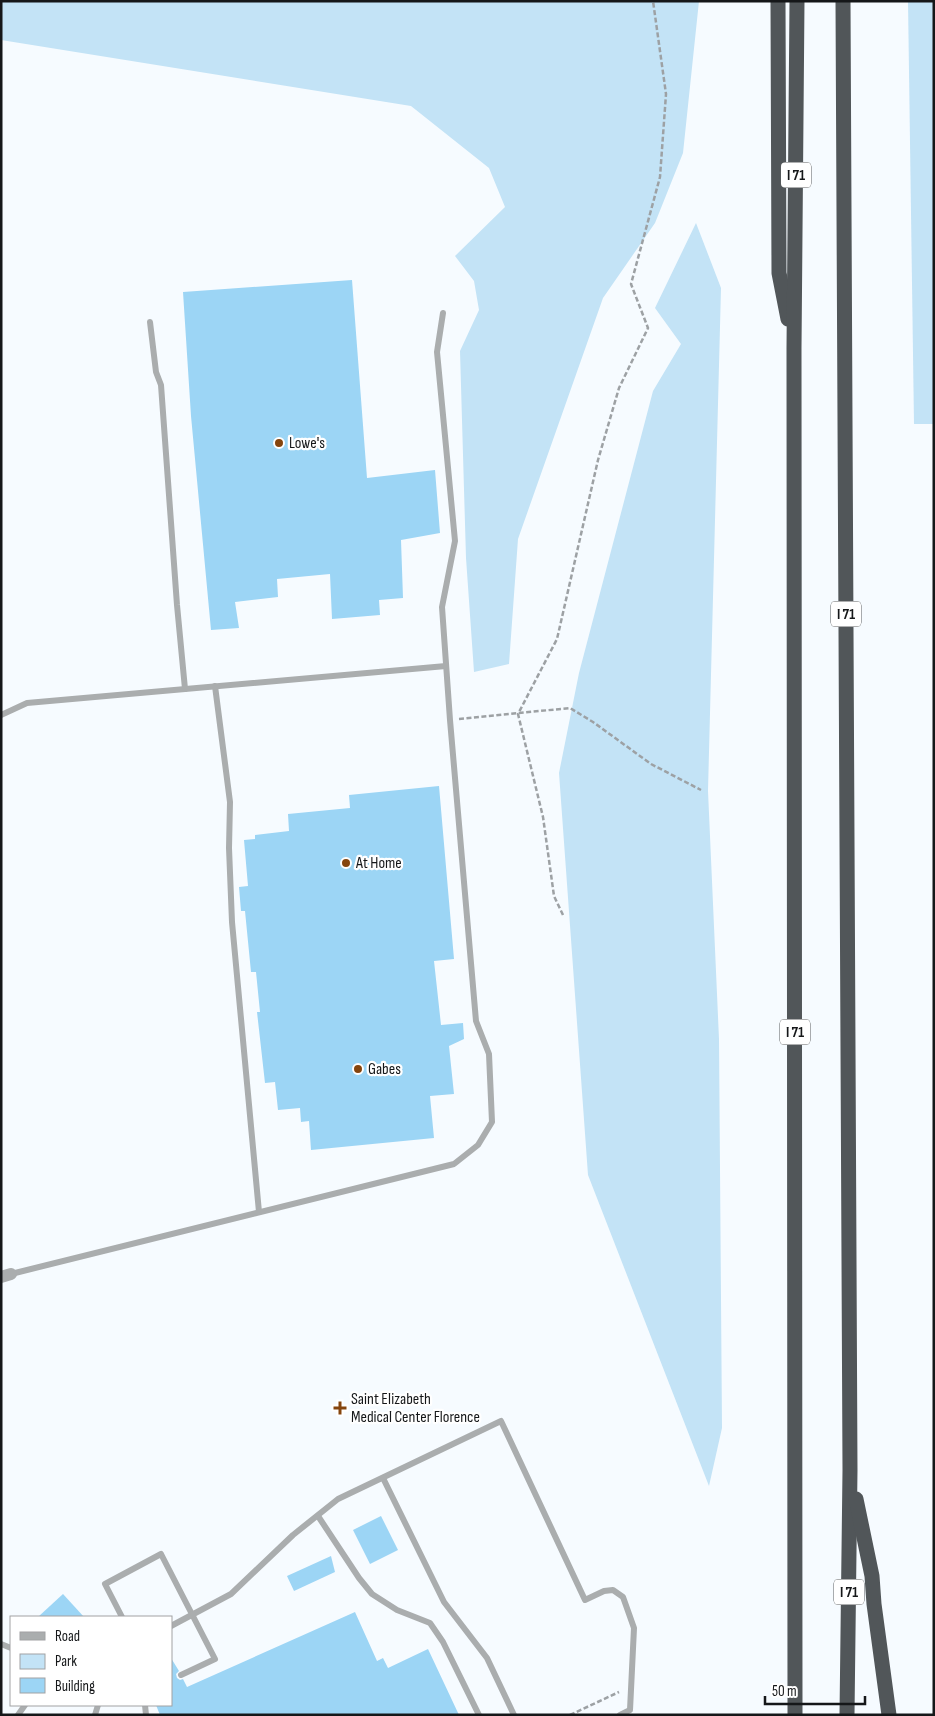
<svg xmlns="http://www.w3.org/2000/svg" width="935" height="1716" viewBox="0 0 935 1716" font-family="'Sofia Sans Condensed',sans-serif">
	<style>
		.green { fill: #c3e3f6 }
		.building { fill: #9cd5f5 }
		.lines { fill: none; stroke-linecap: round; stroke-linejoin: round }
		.path { stroke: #9da1a4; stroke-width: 2.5; stroke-dasharray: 5 2.5; stroke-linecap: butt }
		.service { stroke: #aaadae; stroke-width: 6 }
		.minor { stroke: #aaadae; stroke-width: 12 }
		.motorway { stroke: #515659; stroke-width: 15 }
		.poi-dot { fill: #85450e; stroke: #fff; stroke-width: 2 }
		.labels { text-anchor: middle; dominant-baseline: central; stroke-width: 4.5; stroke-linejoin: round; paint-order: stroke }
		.shield { fill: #fff; stroke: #5b5d5e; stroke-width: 1 }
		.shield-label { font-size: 15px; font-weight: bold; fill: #151719 }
		.poi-label { font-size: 16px; fill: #151719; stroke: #fff; text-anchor: start }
	</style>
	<rect width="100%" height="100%" fill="#f6fbff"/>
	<g class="green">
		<polygon points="1,1 699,1 683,153 655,223 603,298 518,539 509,664 474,672 466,558 460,351 479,310 474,281 455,256 505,207 489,168 411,106 1,40"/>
		<polygon points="908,1 934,1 934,424 914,424"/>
		<polygon points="696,223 721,288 708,791 719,1039 722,1428 709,1486 588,1175 559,773 579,673 653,391 681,344 655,308"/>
	</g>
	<g class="building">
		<polygon points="352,280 367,478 435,470 440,533 401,540 403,598 379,600 380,615 332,619 330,574 277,579 278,597 235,602 239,628 211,630 191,416 183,292"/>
		<polygon points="439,786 454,959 434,961 441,1025 463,1023 464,1039 449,1046 454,1094 430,1096 434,1138 311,1150 309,1121 301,1122 300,1108 278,1110 275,1082 265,1083 257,1012 260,1012 256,972 251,972 245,911 241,911 239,887 248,886 244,840 255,839 255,835 289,831 288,814 350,808 349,795"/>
		<polygon points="381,1516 398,1550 370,1564 353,1530"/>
		<polygon points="331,1556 335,1572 294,1591 287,1576"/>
		<polygon points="63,1594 84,1617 38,1617"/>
		<polygon points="355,1612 377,1661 383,1658 388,1668 428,1649 459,1715 160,1715 156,1705 171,1705 171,1658 179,1671 176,1674 177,1678 180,1680 183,1679 187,1687"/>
	</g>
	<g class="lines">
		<g class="path">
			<polyline points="459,719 570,708 593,722 651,764 701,790"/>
			<polyline points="563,915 554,896 543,817 518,714 557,639 598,460 619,388 648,328 631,284 660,177 666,94 653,1"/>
			<polyline points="570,1715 619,1692"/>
		</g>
		<g class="service">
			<polyline points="150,322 156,372 161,385 177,605 185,689"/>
			<polyline points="215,686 230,802 229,848 232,922 259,1212"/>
			<polyline points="1,715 27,703 446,666"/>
			<polyline points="11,1274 454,1164 478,1145 492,1122 489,1054 476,1021 450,720 442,607 455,541 437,352 443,313"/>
			<polyline points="383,1478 444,1602 487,1658 514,1715"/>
			<polyline points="318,1516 359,1578 372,1594 397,1610 430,1623 443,1642 479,1715"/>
			<polyline points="122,1617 105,1584 161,1554 215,1659 181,1675"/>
			<polyline points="171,1626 231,1594 293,1535 338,1499 501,1421 585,1600 604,1591 613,1590 623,1597 634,1628 630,1710 620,1715"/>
			<polyline points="1,1644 11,1648"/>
			<polyline points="145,1705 146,1715"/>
			<polyline points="18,1715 25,1705"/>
			<polyline points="95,1715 98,1705"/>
		</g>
		<polyline class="minor" points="1,1277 11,1274"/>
		<g class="motorway">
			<polyline points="778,1 779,273 788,319"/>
			<polyline points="843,1 850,1470 847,1715"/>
			<polyline points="856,1499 872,1576 874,1604 889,1715"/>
			<polyline points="795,1715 794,349 797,1"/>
		</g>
	</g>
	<g class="poi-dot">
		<circle cx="279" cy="443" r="5"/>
		<circle cx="346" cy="863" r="5"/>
		<circle cx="358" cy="1069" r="5"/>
		<path d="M337.5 1400.5h5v5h5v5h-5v5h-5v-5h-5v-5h5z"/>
	</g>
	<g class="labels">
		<g class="shield">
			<rect x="781" y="162.5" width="30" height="25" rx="4"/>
			<rect x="831" y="601.5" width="30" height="25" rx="4"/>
			<rect x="780" y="1019.5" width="30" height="25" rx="4"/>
			<rect x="834" y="1579.5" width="30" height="25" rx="4"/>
		</g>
		<g class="shield-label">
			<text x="796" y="175">I 71</text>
			<text x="846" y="614">I 71</text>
			<text x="795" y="1032">I 71</text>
			<text x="849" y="1592">I 71</text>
		</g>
		<g class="poi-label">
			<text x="289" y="443">Lowe's</text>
			<text x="356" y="863">At Home</text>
			<text x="368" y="1069">Gabes</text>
			<text x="351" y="1399">Saint Elizabeth<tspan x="351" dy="18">Medical Center Florence</tspan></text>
		</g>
	</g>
	<rect width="935" height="1716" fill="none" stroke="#151719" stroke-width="5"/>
	<rect x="10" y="1616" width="162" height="90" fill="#ffffff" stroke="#a1a2a3"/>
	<rect x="20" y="1632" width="25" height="8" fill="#aaadae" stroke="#a1a2a3"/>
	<text x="55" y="1641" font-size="15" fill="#151719">Road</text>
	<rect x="20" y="1654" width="25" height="15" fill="#c3e3f6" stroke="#a1a2a3"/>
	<text x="55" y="1666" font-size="15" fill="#151719">Park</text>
	<rect x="20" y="1678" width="25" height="15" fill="#9cd5f5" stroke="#a1a2a3"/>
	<text x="55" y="1691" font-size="15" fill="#151719">Building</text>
	<path d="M765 1696v8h100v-8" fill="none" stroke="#151719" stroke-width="2.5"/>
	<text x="772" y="1696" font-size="15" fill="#151719" stroke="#ffffff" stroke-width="4" paint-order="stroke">50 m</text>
</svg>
